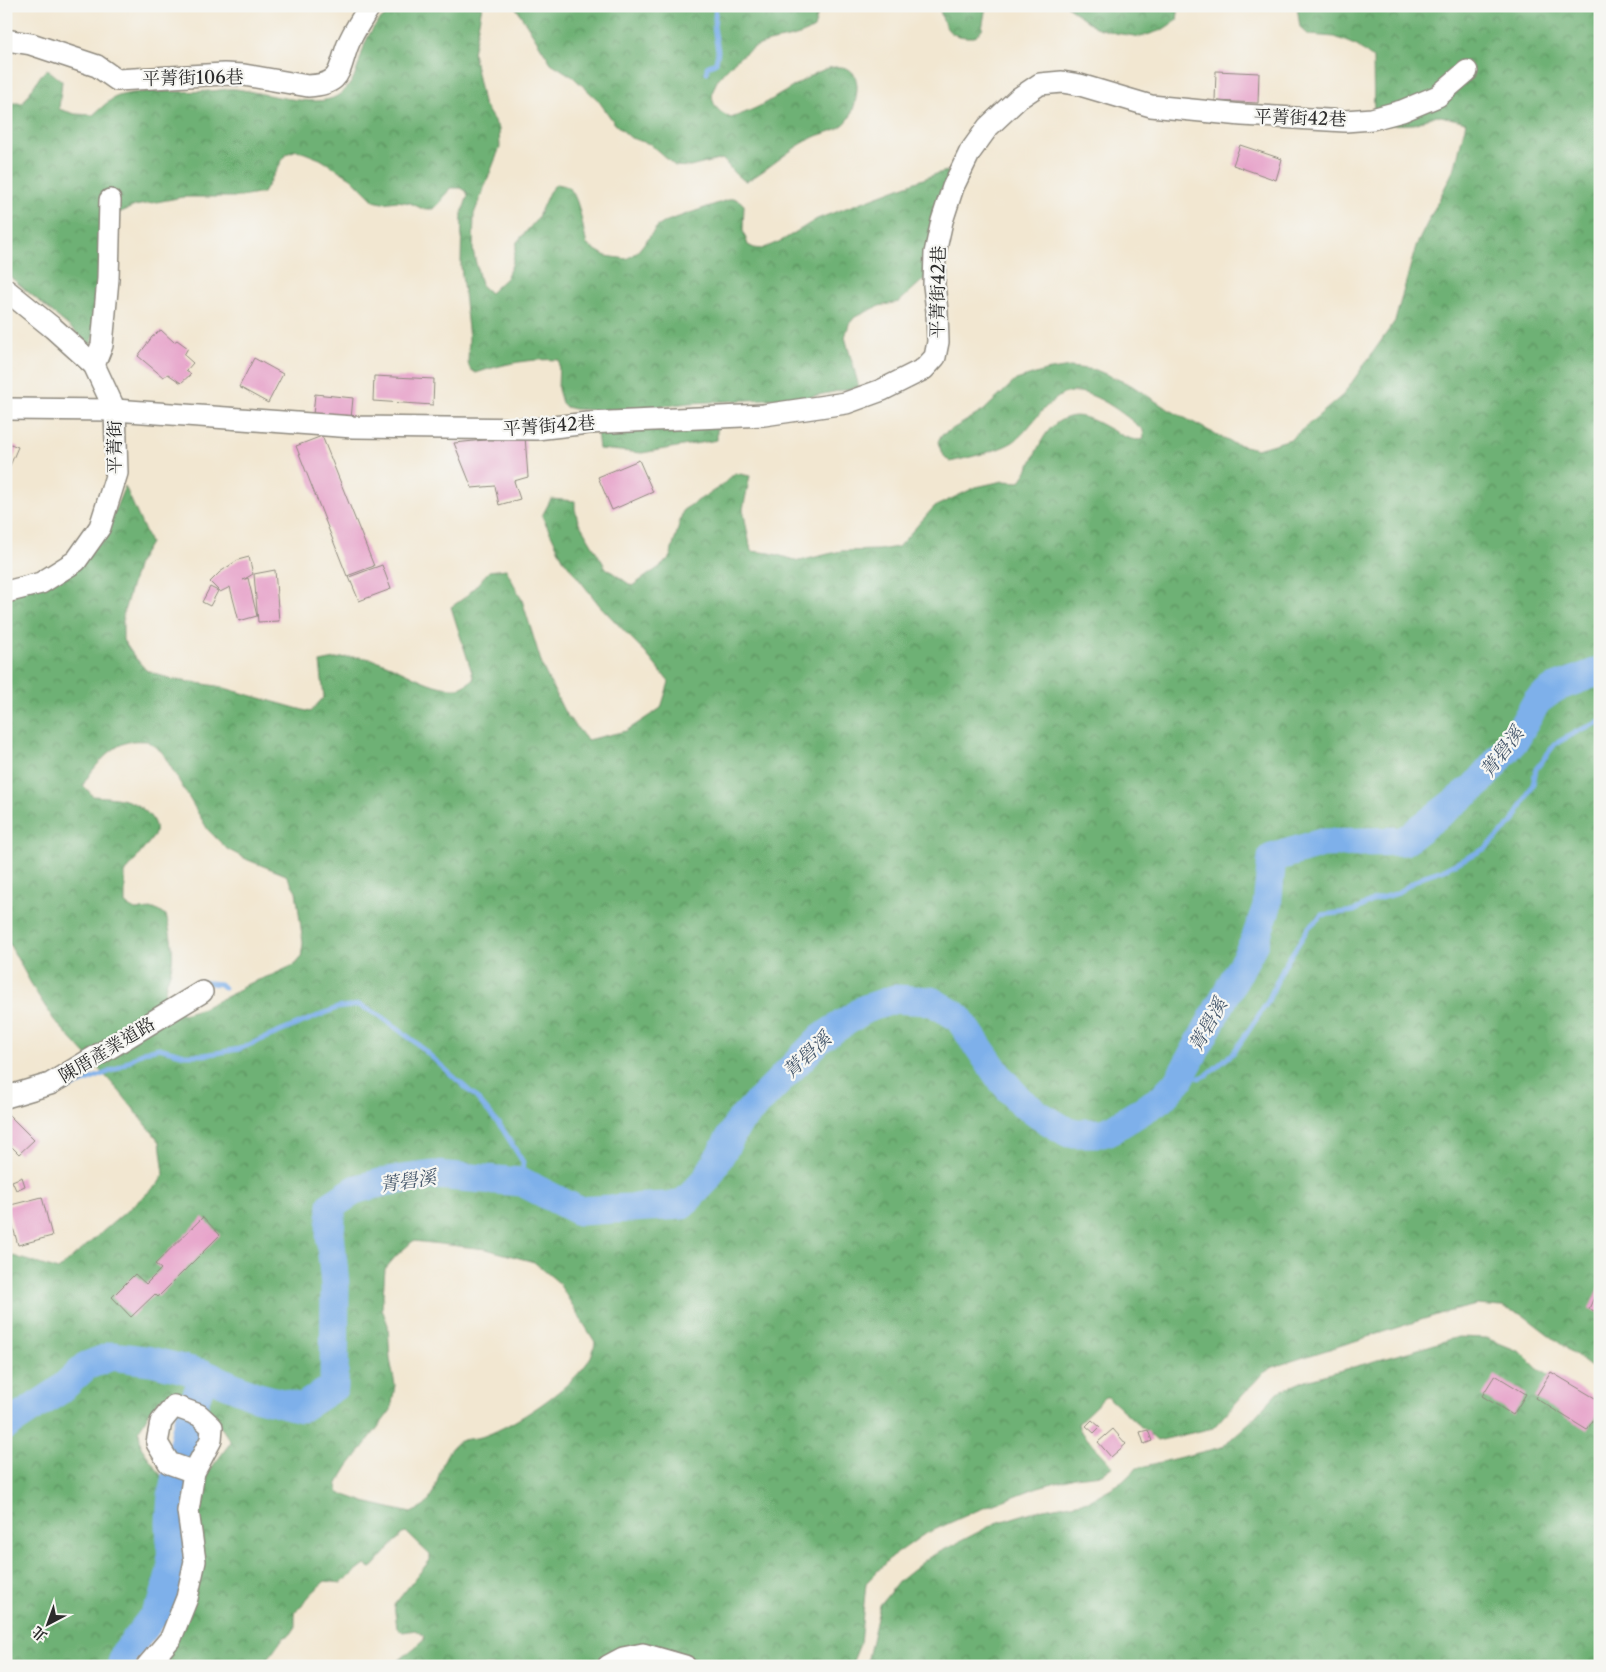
<svg xmlns="http://www.w3.org/2000/svg" width="1606" height="1672" viewBox="0 0 1606 1672" font-family="'Libre Caslon Text','Noto Serif TC',serif">
	<style>
		.forest { fill: url(#forest-crowns); stroke: #4c6e50; fill-rule: evenodd }
		.lines { fill: none; stroke-linecap: round; stroke-linejoin: round }
		.stream { stroke: #7eb0ea; stroke-width: 5 }
		.river { stroke: #7eb0ea; stroke-width: 29 }
		.building { fill: #e69fc8 }
		.minor-casing { stroke: #8e897e; stroke-width: 24 }
		.minor { stroke: #fff; stroke-width: 21 }
		.labels { text-anchor: middle; dominant-baseline: central; stroke-width: 4.5; stroke-linejoin: round; paint-order: stroke }
		.street-label { font-size: 18px; fill: #2b2b2b; stroke: #f6f6f2 }
		.water-label { font-size: 19px; font-style: italic; fill: #485a6e; stroke: #f6f6f2 }
	</style>
	<defs>
		<pattern id="forest-crowns" width="20" height="18" patternUnits="userSpaceOnUse" patternTransform="scale(1.25)"><rect width="20" height="18" fill="#6eb174"/><path d="M2 6a3 3 0 1 1 6 0M12 15a3 3 0 1 1 6 0" fill="none" stroke="#5b905f"/></pattern>
	</defs>
	<rect width="100%" height="100%" fill="#f6f6f2"/>
	<filter id="ink" filterUnits="userSpaceOnUse"><feTurbulence type="fractalNoise" baseFrequency=".02" numOctaves="2"/><feDisplacementMap in="SourceGraphic" scale="10" xChannelSelector="R" yChannelSelector="G"/><feConvolveMatrix kernelMatrix="1 2 1 2 8 2 1 2 1" color-interpolation-filters="sRGB"/></filter>
	<filter id="wash" filterUnits="userSpaceOnUse"><feTurbulence type="fractalNoise" baseFrequency=".0096" numOctaves="4" result="noise"/><feDisplacementMap in="SourceGraphic" scale="20" xChannelSelector="R" yChannelSelector="G"/><feGaussianBlur stdDeviation="1.12" result="paint"/><feColorMatrix in="noise" values="0 0 0 0 0 0 0 0 0 0 0 0 0 0 0 0 0 1.4 0 .05"/><feComposite in="paint" operator="in"/></filter>
	<g filter="url(#wash)">
		<rect width="100%" height="100%" fill="#f2e7d1"/>
		<g class="forest">
			<path d="M397 6H482L473 53 483 103 499 129 500 147 474 214 473 250 481 285 490 293 506 278 512 265 517 242 537 219 549 192 556 184C561 185 567 185 571 190 580 201 583 230 587 245L606 256 627 259 638 251 657 227 667 221 733 198 740 201 744 205 743 230 748 245 754 248 762 249 783 240 817 219 939 173 947 171 953 173 924 279 899 302 879 306 855 317 849 324 845 337 859 387 808 397 691 403 610 411 574 409 566 407 562 403 558 389 559 360C530 358 503 364 476 373L470 369 468 363 469 338 461 266 462 213 468 195 466 191 461 188H450L440 203 433 209H423L410 203 397 201 382 203 374 201 351 178 320 159 297 150 286 154 263 193 241 197H183L135 206 116 214 104 292 91 345 8 275 6 249V103H23L41 75 47 69 62 81 59 109 75 114 93 115C100 109 107 102 114 98 131 88 187 93 209 91 218 91 227 88 236 89 260 92 316 109 337 96 362 81 357 52 372 30 378 20 388 14 397 6Z"/>
			<path d="M515 6H818V13L814 28C796 40 774 38 755 47 745 52 735 61 727 69 720 76 716 81 713 91 710 105 720 113 731 118 748 112 764 105 779 95 794 87 813 72 829 68 857 62 860 81 855 103 853 109 852 115 848 120 840 131 825 132 814 137 790 148 771 168 747 181 735 178 731 167 722 159L690 167 675 166 650 144 631 138 615 124 598 100 573 77 551 63Z"/>
			<path d="M939 6H986L982 29 975 37C948 38 945 30 939 6Z"/>
			<polygon points="1067,6 1179,6 1177,20 1162,30 1141,37 1115,33 1095,27"/>
			<path d="M1297 6H1600V1374L1523 1315 1502 1307 1477 1305 1443 1313 1273 1367 1262 1374 1213 1428 1157 1441 1108 1397H1105L1078 1423 1080 1431 1113 1466 1102 1474 1075 1477 1038 1487 976 1511 923 1535 889 1559 866 1583 860 1644 851 1666H716L708 1663 645 1651 603 1666H392L424 1640 423 1635 415 1630 403 1632 397 1627 394 1605 430 1560V1555L407 1533 402 1534 374 1566 371 1568 365 1565 341 1583 325 1581 311 1594 295 1613V1628L291 1634 283 1638 263 1666H155L165 1652 195 1534 203 1479 231 1442 216 1420 181 1401 162 1397 152 1408 139 1430 141 1447 160 1474 169 1499 173 1541 171 1579 167 1592 123 1651 116 1666H6V1245L10 1255 58 1270 158 1184 164 1174 160 1142 120 1092 54 1020 34 989 6 938V600L101 543 125 486 150 543 138 563 123 615V640L134 656 146 670 170 679 217 686 310 712 324 697 320 662C336 659 349 655 366 658 396 663 427 690 457 688 463 688 469 682 474 679L451 607 467 596 489 571 506 569 522 600 543 668 565 713 587 740 626 731 661 708 669 682 642 649 600 606 563 559 542 516 551 499 575 501V509L578 521 606 568 632 586 661 566 670 557 683 510 721 486 735 473 750 476 743 509 751 551 770 553 799 561 841 551 878 550 898 547 934 507 976 487 1003 481 1019 482C1037 462 1039 425 1069 417 1094 410 1123 446 1144 439L1143 430C1127 416 1089 385 1066 393 1060 395 1052 402 1047 406 1036 416 1025 434 1013 442 999 451 966 458 950 462L942 454 938 442 942 435 983 411 1016 380 1045 371 1070 367 1096 370 1131 385 1166 408 1232 443 1257 449 1291 439 1343 395 1395 321 1416 246 1455 167 1466 122 1437 115 1414 124 1380 125 1374 122 1373 58 1357 46 1335 37 1309 35 1300 27ZM147 741 162 752 208 830 227 849 248 860 286 875 296 891 303 943 301 958 296 964 272 975 245 985 238 991 203 1008 183 1014 165 996C165 982 168 980 171 969 175 951 170 932 166 915L154 909 135 910 125 904V873L154 836C161 820 140 804 125 800 115 797 103 797 93 796L83 785C91 770 111 746 128 742 133 740 141 741 147 741ZM413 1241 486 1249 534 1262 558 1282 595 1342C594 1350 592 1356 587 1363 568 1390 515 1425 484 1436 477 1439 465 1438 458 1442 438 1456 441 1485 427 1503 424 1508 416 1510 411 1513L368 1503 339 1493 337 1485 348 1467 391 1410 395 1385 390 1359 388 1325 382 1309 385 1269 396 1256Z"/>
			<polygon points="717,424 717,440 642,453 599,449 597,432"/>
			<polygon points="1458,1337 1486,1338 1521,1352 1538,1369 1600,1405 1600,1666 864,1666 868,1658 880,1605 899,1581 928,1558 996,1523 1038,1510 1088,1501 1122,1482 1137,1468 1222,1447 1250,1422 1278,1392 1306,1380 1415,1350"/>
		</g>
		<g class="lines">
			<g class="stream">
				<polyline points="707,72 707,67 716,62 718,51 714,27 716,6"/>
				<polyline points="192,986 199,982 220,984 224,988"/>
				<polyline points="1199,1078 1207,1075 1234,1052 1267,1003 1284,966 1309,927 1322,915 1354,911 1374,900 1395,894 1424,876 1445,869 1486,848 1513,822 1533,784 1536,769 1555,744 1578,731 1600,722"/>
				<polyline points="1161,1099 1187,1084"/>
				<polyline points="21,1103 44,1098 116,1069 143,1052 159,1048 185,1055 204,1055 239,1049 337,1008 359,1005 379,1015 415,1042 475,1096 502,1128 523,1162 522,1182"/>
			</g>
			<g class="river">
				<polyline points="6,1426 59,1391 86,1366 112,1356 151,1361 204,1374 255,1396 301,1408 334,1387 335,1285 330,1233 332,1205 357,1189 388,1181 435,1175 522,1182 579,1211 682,1205 706,1180 739,1122 821,1038 865,1009 895,999 931,1001 958,1017 1000,1078 1020,1101 1039,1115 1069,1133 1102,1133 1109,1131 1161,1099 1179,1080 1254,943 1267,906 1272,858 1322,843 1404,841 1477,785 1514,741 1537,701 1555,688 1600,671"/>
				<polyline points="121,1666 125,1653 162,1605 172,1567 170,1522 172,1495 188,1421 204,1374"/>
			</g>
		</g>
		<g id="blocks">
			<g class="building">
				<polygon points="1216,71 1259,73 1258,103 1215,101"/>
				<polygon points="1240,145 1282,159 1276,180 1233,165"/>
				<polygon points="161,330 174,342 177,340 188,348 184,355 193,363 186,371 191,374 181,383 168,374 163,377 138,356 152,337"/>
				<polygon points="254,358 283,374 268,403 239,387"/>
				<polygon points="374,376 434,379 433,405 373,401"/>
				<polygon points="315,394 353,398 351,419 313,415"/>
				<polygon points="322,436 374,566 347,576 296,446"/>
				<polygon points="525,436 528,477 514,481 520,499 499,505 495,486 472,488 454,443"/>
				<polygon points="6,442 18,447 9,468 6,466"/>
				<polygon points="639,460 653,492 612,510 598,477"/>
				<polygon points="249,557 253,574 243,580 248,578 257,616 239,621 230,587 220,592 210,582 220,572 238,560"/>
				<polygon points="382,565 391,589 359,601 349,577"/>
				<polygon points="275,570 279,621 258,622 254,574"/>
				<polygon points="210,587 218,591 210,606 202,602"/>
				<polygon points="6,1112 34,1140 19,1154 6,1141"/>
				<polygon points="22,1177 25,1186 16,1190 12,1181"/>
				<polygon points="42,1197 52,1236 18,1245 7,1206"/>
				<polygon points="203,1217 220,1235 158,1297 155,1294 131,1317 112,1297 135,1274 146,1284 161,1269 155,1264"/>
				<polygon points="1600,1283 1600,1313 1589,1309"/>
				<polygon points="1551,1372 1600,1401 1600,1409 1587,1430 1535,1398"/>
				<polygon points="1495,1375 1526,1394 1513,1415 1482,1396"/>
				<polygon points="1092,1420 1100,1427 1094,1433 1086,1426"/>
				<polygon points="1113,1429 1126,1444 1111,1457 1098,1442"/>
				<polygon points="1148,1430 1152,1441 1144,1444 1140,1432"/>
			</g>
		</g>
	</g>
	<g filter="url(#ink)">
		<use href="#blocks" fill-opacity="0" stroke="#8e897e" stroke-width="1"/>
		<g class="lines">
			<g class="minor-casing">
				<g id="minor">
					<path d="M6 40 31 44 97 66 117 80 224 74 244 75 308 86C341 84 338 73 347 47 352 33 362 19 370 6"/>
					<polyline points="6,290 53,328 94,365 115,410 117,473 100,527 76,561 41,583 6,592"/>
					<polyline points="94,365 102,345 108,279 110,200"/>
					<polyline points="6,409 115,410 353,427 536,429 588,423 764,415 846,403 882,390 924,369 935,357 938,342 937,311 934,285 935,253 942,221 953,187 970,152 988,127 1019,98 1040,84 1062,82 1080,85 1151,106 1242,115 1345,121 1372,119 1402,111 1438,96 1467,71"/>
					<polyline points="6,1097 50,1084 202,992"/>
					<polyline points="147,1666 171,1638 187,1598 195,1561 188,1511 194,1472 211,1440 212,1427 199,1415 174,1406 161,1422 157,1443 169,1463 194,1472"/>
					<polyline points="608,1666 623,1658 643,1654 685,1666"/>
				</g>
			</g>
			<use href="#minor" class="minor"/>
		</g>
	</g>
	<g class="labels">
		<g class="street-label">
			<text transform="translate(193 78) rotate(-1)">平菁街106巷</text>
			<text transform="translate(1300 118) rotate(2)">平菁街42巷</text>
			<text transform="translate(938 292) rotate(-89)">平菁街42巷</text>
			<text transform="translate(549 426) rotate(-4)">平菁街42巷</text>
			<text transform="translate(115 447) rotate(-90)">平菁街</text>
			<text transform="translate(107 1050) rotate(-31)">陳厝產業道路</text>
		</g>
		<g class="water-label">
			<text transform="translate(1502 752) rotate(-53)">菁礐溪</text>
			<text transform="translate(1208 1025) rotate(-61)">菁礐溪</text>
			<text transform="translate(807 1055) rotate(-43)">菁礐溪</text>
			<text transform="translate(408 1181) rotate(-8)">菁礐溪</text>
		</g>
	</g>
	<rect width="1606" height="1672" fill="none" stroke="#f6f6f2" stroke-width="25"/>
	<g transform="translate(48 1624) rotate(221)" stroke="#f6f6f2" stroke-width="4" paint-order="stroke">
	<path d="M0-4L9 19L0 12L-9 19Z" fill="#2b2b2b"/>
	<text y="-8" font-size="14" font-weight="bold" text-anchor="middle" fill="#2b2b2b">北</text>
	</g>
</svg>
